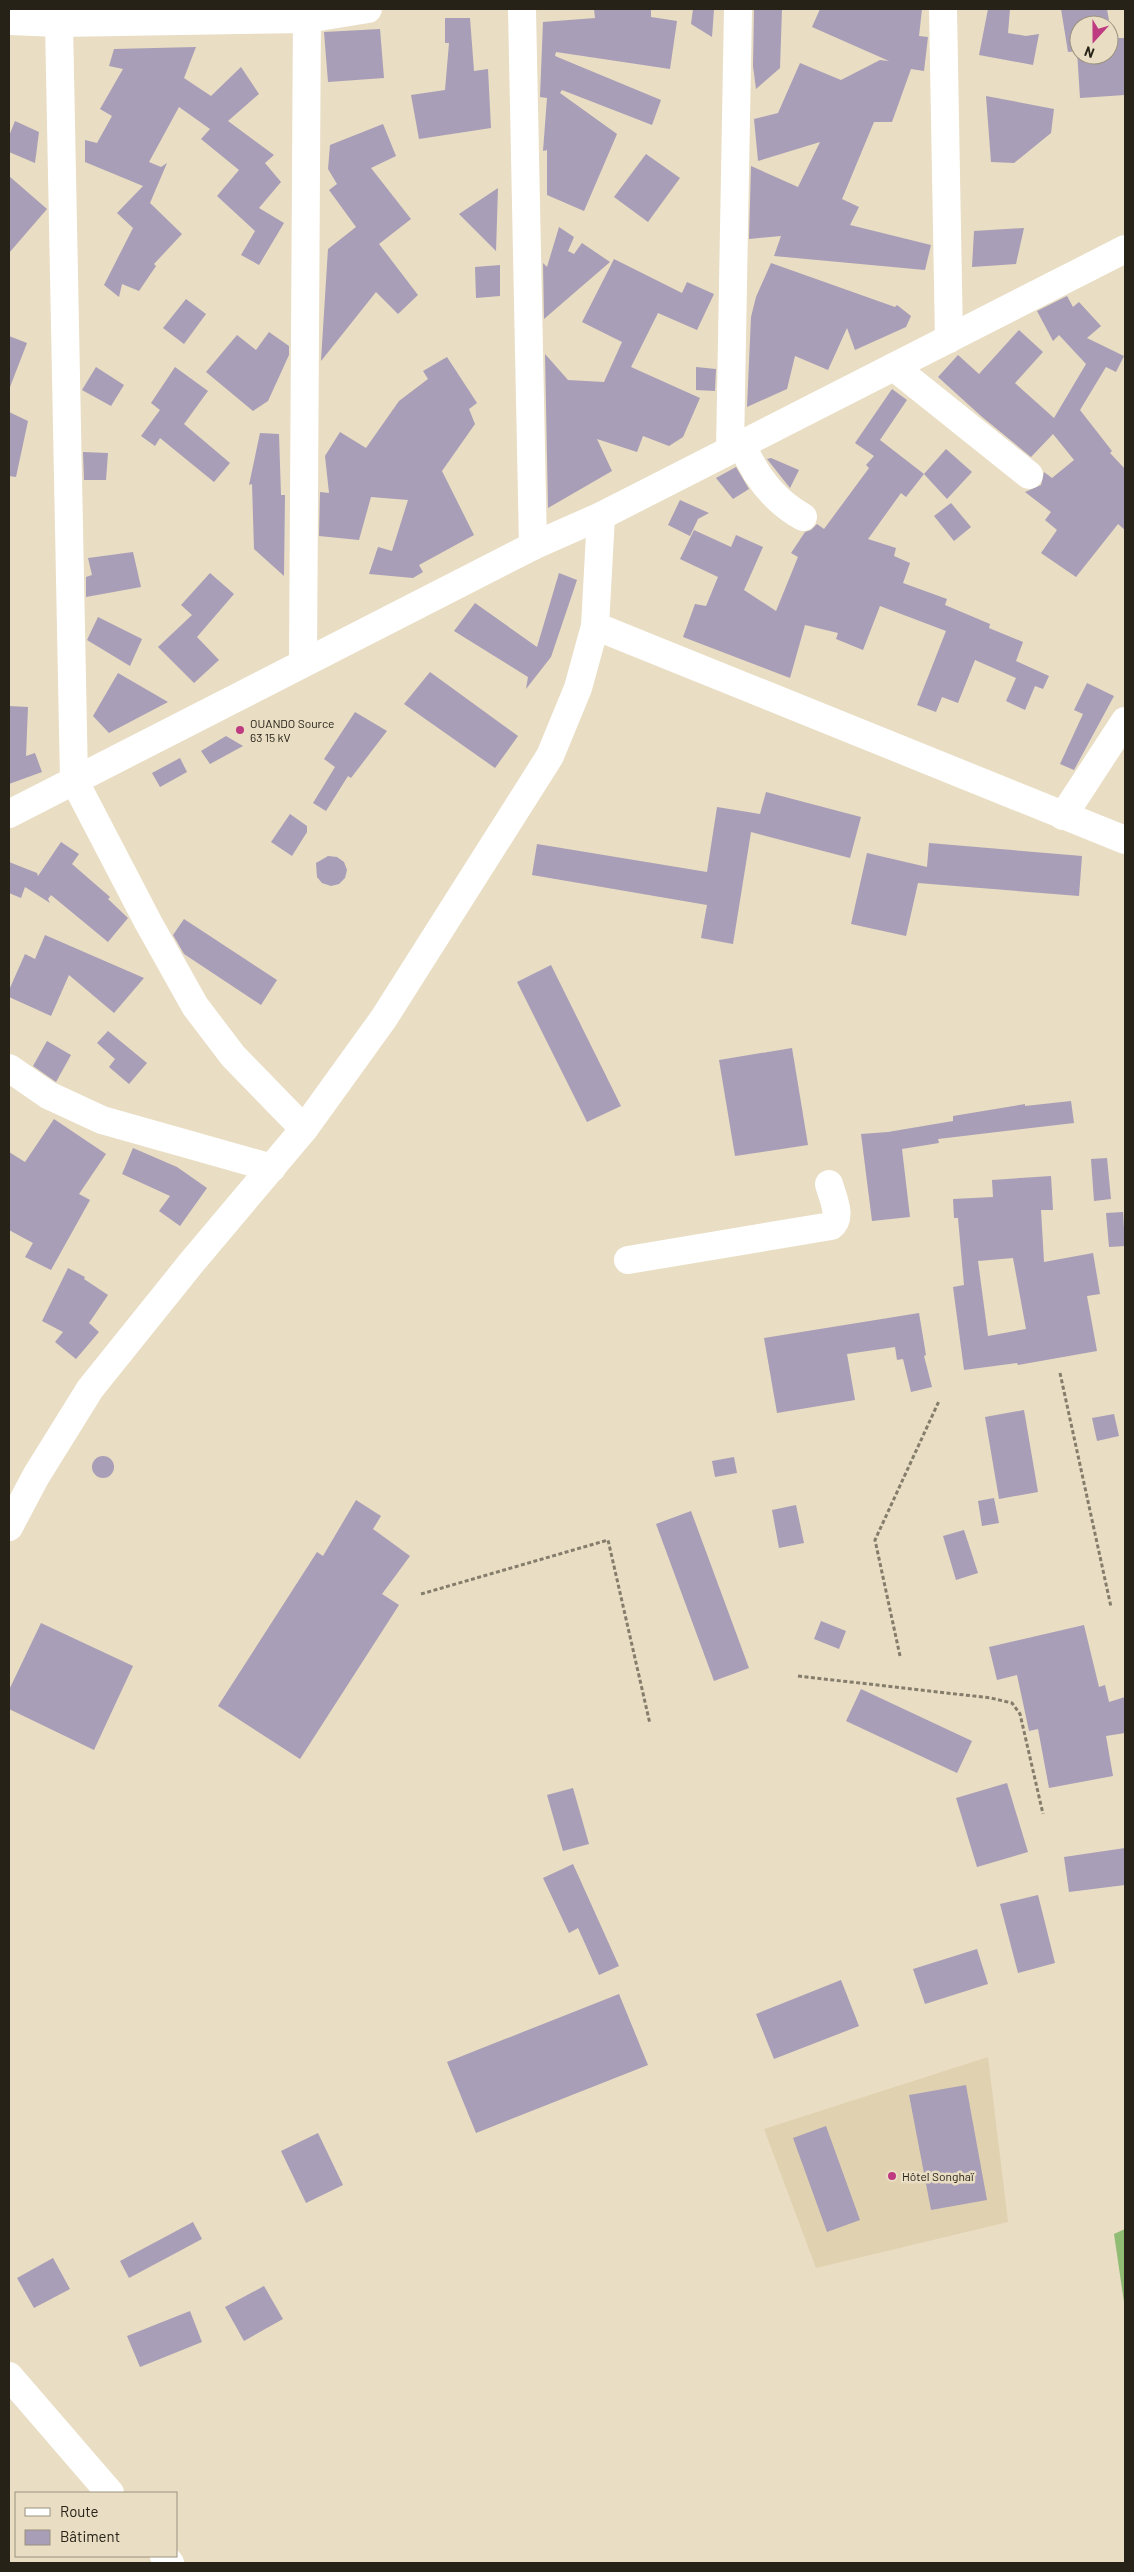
<svg xmlns="http://www.w3.org/2000/svg" width="1134" height="2572" viewBox="0 0 1134 2572" font-family="Barlow,sans-serif">
	<style>
		.built { fill: #e0d2b0 }
		.forest { fill: #91bc73 }
		.building { fill: #a89eb7; fill-rule: evenodd }
		.lines { fill: none; stroke-linecap: round; stroke-linejoin: round }
		.path { stroke: #857d6b; stroke-width: 3; stroke-dasharray: 4 2.5; stroke-linecap: butt }
		.minor { stroke: #fff; stroke-width: 28 }
		.major { stroke: #fff; stroke-width: 28 }
		.poi-dot { fill: #bf3b81; stroke: #e9ddc3; stroke-width: 2 }
		.labels { text-anchor: middle; dominant-baseline: central; stroke-width: 5; stroke-linejoin: round; paint-order: stroke }
		.poi-label { font-size: 12px; fill: #262218; stroke: #e9ddc3; text-anchor: start }
	</style>
	<rect width="100%" height="100%" fill="#e9ddc3"/>
	<polygon class="built" points="988,2057 1008,2222 816,2268 764,2129"/>
	<polygon class="forest" points="1125,2229 1125,2309 1114,2234"/>
	<g class="building">
		<polygon points="594,9 651,9 651,17 677,21 670,69 556,52 555,56 661,100 652,125 562,90 560,93 617,134 584,211 547,195 547,150 543,151 547,98 540,97 543,22 595,18"/>
		<polygon points="693,9 714,9 712,37 691,24"/>
		<polygon points="754,9 782,9 780,68 756,89 753,66"/>
		<polygon points="820,9 922,9 919,36 928,37 924,71 911,69 892,122 874,122 842,199 859,207 850,225 931,245 925,270 774,256 781,236 749,239 751,166 798,187 820,142 758,161 754,119 778,113 800,63 841,80 880,60 889,61 812,27"/>
		<polygon points="988,9 1010,9 1008,33 1026,36 1039,34 1033,65 979,55"/>
		<path d="M1061 9H1107L1112 38H1125V95L1080 98 1077 51 1068 52ZM1079 25H1109V55H1079Z"/>
		<polygon points="445,18 470,18 474,71 488,69 491,128 419,139 411,95 445,90 449,43 445,43"/>
		<polygon points="380,29 384,78 328,82 324,32"/>
		<polygon points="196,47 184,78 211,96 241,67 259,94 228,121 274,155 265,163 281,182 259,208 284,223 259,265 241,255 255,231 217,196 239,170 201,139 210,129 179,107 149,162 161,167 167,163 150,203 182,234 154,264 156,266 139,291 122,284 119,297 104,285 133,228 117,213 143,186 85,162 85,140 97,143 112,116 100,109 123,69 109,66 114,49"/>
		<polygon points="986,96 1054,109 1051,133 1014,163 991,162"/>
		<polygon points="15,121 39,132 35,163 9,152 9,136"/>
		<polygon points="383,124 396,156 371,168 411,219 379,244 418,295 398,314 376,292 321,361 328,249 356,227 329,190 337,184 328,169 330,145"/>
		<polygon points="646,154 680,178 648,222 614,197"/>
		<polygon points="9,176 47,209 9,253"/>
		<polygon points="498,188 496,251 459,214"/>
		<polygon points="559,227 574,237 568,251 574,254 582,243 610,262 544,319 543,263 547,267"/>
		<polygon points="1024,228 1016,264 972,267 974,231"/>
		<polygon points="614,259 682,293 687,282 714,294 697,330 658,313 631,367 700,398 683,437 669,446 643,436 637,452 597,439 612,471 548,508 545,354 568,380 604,382 622,342 582,322"/>
		<polygon points="771,263 895,307 897,305 911,316 906,327 855,350 847,328 828,370 795,356 787,389 747,407 751,317 756,297"/>
		<polygon points="500,265 500,296 476,298 475,267"/>
		<polygon points="1067,296 1073,307 1079,302 1101,326 1087,338 1124,356 1116,372 1106,367 1080,410 1112,451 1110,453 1125,469 1125,530 1118,524 1076,577 1041,553 1057,530 1045,520 1051,512 1025,492 1041,485 1044,472 1052,478 1074,460 1053,434 1031,457 981,416 938,377 958,355 979,374 1019,330 1043,352 1015,383 1054,418 1086,364 1059,335 1053,341 1037,311"/>
		<polygon points="186,299 206,314 184,344 163,328"/>
		<polygon points="269,332 289,346 289,355 268,401 253,411 206,372 237,335 256,350"/>
		<polygon points="9,336 27,343 10,387 9,387"/>
		<polygon points="447,357 477,403 469,409 475,424 442,471 474,535 419,565 423,572 413,578 369,574 378,547 392,551 408,500 371,497 359,540 319,536 320,492 329,493 325,456 340,432 366,448 399,401 428,379 423,371"/>
		<polygon points="96,367 124,385 111,406 82,390"/>
		<polygon points="175,367 208,391 184,424 230,463 214,482 160,438 155,446 141,436 160,410 151,403"/>
		<polygon points="696,367 716,369 715,391 696,390"/>
		<polygon points="892,389 907,400 880,440 924,474 906,497 901,493 868,539 896,548 894,556 910,563 903,583 947,599 945,605 990,624 989,628 1023,642 1016,661 1049,676 1043,689 1035,686 1025,710 1006,701 1016,678 975,660 958,703 942,697 936,712 917,705 946,631 880,606 863,650 836,639 838,633 805,625 790,678 683,637 695,604 706,606 718,577 680,559 694,530 731,547 736,535 763,547 744,590 776,611 798,557 791,553 805,532 811,530 817,524 824,529 869,468 866,465 874,456 855,443"/>
		<polygon points="9,412 28,421 16,477 9,476"/>
		<polygon points="260,433 279,434 281,495 285,495 284,576 254,549 252,484 249,485"/>
		<polygon points="946,449 972,472 947,499 924,474"/>
		<polygon points="83,452 108,453 106,480 84,480"/>
		<polygon points="771,458 799,470 790,488 767,459"/>
		<polygon points="736,467 749,489 733,499 716,478"/>
		<polygon points="680,500 709,513 698,519 690,536 668,525"/>
		<polygon points="951,503 971,527 954,541 934,516"/>
		<polygon points="133,552 141,587 86,597 86,577 92,575 88,558"/>
		<polygon points="210,573 234,594 197,637 219,660 194,683 158,647 192,615 181,605"/>
		<polygon points="559,573 577,580 551,657 526,689 528,677 454,631 475,603 537,647"/>
		<polygon points="98,617 142,639 130,666 87,640"/>
		<polygon points="430,672 518,736 495,768 404,704"/>
		<polygon points="118,673 168,702 109,733 93,716"/>
		<polygon points="1087,683 1114,696 1074,770 1060,764 1083,714 1074,710"/>
		<polygon points="9,706 28,707 26,756 35,753 42,772 9,784"/>
		<polygon points="355,712 387,731 351,778 348,776 326,811 313,803 335,767 324,759"/>
		<polygon points="226,736 243,746 210,764 201,751"/>
		<polygon points="180,758 187,772 160,787 152,773"/>
		<polygon points="766,792 861,817 850,858 751,832 733,944 701,938 707,905 532,875 537,844 707,872 717,807 760,814"/>
		<polygon points="290,814 307,826 307,832 292,856 271,842"/>
		<polygon points="61,842 79,854 72,864 110,897 108,899 128,918 108,942 51,895 48,899 50,903 25,887 21,898 9,893 9,862 37,873 38,876"/>
		<polygon points="929,843 1082,856 1079,896 918,883 906,936 851,924 867,853 927,867"/>
		<polygon points="328,856 337,857 344,862 347,870 345,878 339,884 331,886 322,883 317,877 316,863"/>
		<polygon points="184,919 277,980 261,1005 184,954 173,935"/>
		<polygon points="45,935 144,978 114,1013 69,975 51,1016 9,997 9,990 25,954 35,959"/>
		<polygon points="551,965 621,1106 587,1122 517,982"/>
		<polygon points="108,1031 147,1063 129,1084 109,1067 115,1059 97,1043"/>
		<polygon points="47,1041 71,1055 56,1082 33,1066"/>
		<polygon points="792,1048 808,1145 735,1156 719,1060"/>
		<polygon points="1071,1101 1074,1123 938,1139 939,1143 902,1149 910,1217 872,1221 861,1134 888,1132 953,1121 953,1116 1025,1104 1025,1106"/>
		<polygon points="54,1119 106,1154 79,1194 90,1200 51,1270 25,1257 33,1243 9,1230 9,1152 25,1162"/>
		<polygon points="133,1148 177,1167 207,1188 180,1226 159,1211 170,1196 122,1174"/>
		<polygon points="1107,1158 1111,1199 1094,1201 1091,1159"/>
		<path d="M1051 1176 1053 1210H1041L1044 1262 1093 1253 1100 1294 1087 1296 1097 1351 1018 1365 1017 1363 964 1370 953 1287 964 1285 958 1218H954L953 1199 993 1197 992 1180ZM1013 1258 1026 1329 988 1336 978 1261Z"/>
		<polygon points="1123,1212 1125,1246 1109,1247 1106,1213"/>
		<polygon points="68,1268 85,1277 84,1279 108,1295 89,1323 99,1332 76,1359 55,1342 63,1332 42,1321"/>
		<polygon points="919,1313 926,1355 924,1356 932,1387 911,1392 903,1359 897,1360 895,1347 847,1354 855,1400 777,1413 764,1338"/>
		<polygon points="1024,1410 1038,1492 999,1499 985,1417"/>
		<polygon points="1114,1414 1119,1436 1097,1441 1092,1418"/>
		<circle cx="103" cy="1467" r="11"/>
		<polygon points="734,1457 737,1473 715,1477 712,1461"/>
		<polygon points="994,1498 999,1523 982,1526 978,1501"/>
		<polygon points="356,1500 381,1516 373,1529 410,1556 382,1594 399,1605 300,1759 218,1706 317,1552 323,1556"/>
		<polygon points="796,1505 804,1543 779,1548 772,1510"/>
		<polygon points="691,1511 749,1668 714,1681 656,1524"/>
		<polygon points="964,1530 978,1573 956,1580 943,1536"/>
		<polygon points="821,1621 846,1631 839,1649 814,1639"/>
		<polygon points="41,1623 133,1666 94,1750 9,1709 9,1690"/>
		<polygon points="1084,1625 1099,1687 1105,1685 1109,1702 1125,1697 1125,1733 1106,1736 1113,1776 1049,1788 1038,1729 1029,1731 1017,1675 997,1680 989,1647"/>
		<polygon points="861,1689 972,1741 957,1773 846,1721"/>
		<polygon points="1007,1783 1028,1852 977,1867 956,1798"/>
		<polygon points="573,1788 589,1844 563,1851 547,1795"/>
		<polygon points="1125,1848 1125,1885 1069,1892 1064,1857"/>
		<polygon points="573,1864 619,1966 599,1975 578,1928 569,1933 543,1878"/>
		<polygon points="1038,1895 1055,1963 1018,1973 1000,1904"/>
		<polygon points="977,1949 988,1984 925,2004 913,1969"/>
		<polygon points="841,1980 859,2026 774,2059 756,2014"/>
		<polygon points="619,1994 648,2065 476,2133 447,2062"/>
		<polygon points="966,2085 987,2200 931,2210 909,2095"/>
		<polygon points="826,2126 860,2220 827,2232 793,2138"/>
		<polygon points="318,2133 343,2185 306,2203 281,2151"/>
		<polygon points="193,2222 202,2239 129,2278 120,2261"/>
		<polygon points="53,2258 70,2289 34,2308 17,2278"/>
		<polygon points="264,2286 283,2319 244,2341 225,2307"/>
		<polygon points="190,2311 202,2342 140,2367 127,2336"/>
	</g>
	<g class="lines">
		<g class="path">
			<polyline points="1060,1373 1111,1607"/>
			<polyline points="421,1594 608,1540 650,1724"/>
			<polyline points="900,1656 875,1540 939,1401"/>
			<polyline points="798,1676 991,1698 1012,1703 1020,1714 1043,1814"/>
		</g>
		<g class="minor">
			<polyline points="522,9 533,546"/>
			<polyline points="943,9 949,339"/>
			<polyline points="9,21 59,23 307,19 368,9"/>
			<polyline points="59,23 74,780 148,922 195,1006 233,1056 304,1129"/>
			<polyline points="894,367 1029,475"/>
			<path d="M742 444C754 474 774 501 803 517"/>
			<polyline points="730,449 738,9"/>
			<polyline points="595,626 1125,840"/>
			<polyline points="303,663 307,9"/>
			<polyline points="9,814 533,546 601,516 1125,249"/>
			<polyline points="1063,816 1125,721"/>
			<polyline points="9,1068 48,1095 102,1120 272,1168"/>
			<path d="M628 1260 831 1226C843 1217 832 1196 829 1184"/>
			<polyline points="9,1527 36,1476 90,1389 192,1262 304,1129 384,1018 550,756 578,688 595,626 601,516"/>
		</g>
		<g class="major">
			<polyline points="9,2376 110,2493"/>
			<polyline points="164,2556 170,2563"/>
		</g>
	</g>
	<g class="poi-dot">
		<circle cx="240" cy="730" r="5"/>
		<circle cx="892" cy="2176" r="5"/>
	</g>
	<g class="labels">
		<g class="poi-label">
			<text x="250" y="723">OUANDO Source<tspan x="250" dy="14">63 15 kV</tspan></text>
			<text x="902" y="2176">Hôtel Songhaï</text>
		</g>
	</g>
	<rect width="1134" height="2572" fill="none" stroke="#262218" stroke-width="20"/>
	<rect x="15" y="2492" width="162" height="65" fill="#e9ddc3" stroke="#9b927f"/>
	<rect x="25" y="2508" width="25" height="8" fill="#ffffff" stroke="#9b927f"/>
	<text x="60" y="2517" font-size="15" fill="#262218">Route</text>
	<rect x="25" y="2530" width="25" height="15" fill="#a89eb7" stroke="#9b927f"/>
	<text x="60" y="2542" font-size="15" fill="#262218">Bâtiment</text>
	<g transform="translate(1094 40) rotate(201)"><circle r="24" fill="#e9ddc3" stroke="#9b927f"/>
	<path d="M0-4L9 19L0 12L-9 19Z" fill="#bf3b81"/>
	<text y="-8" font-size="14" font-weight="bold" text-anchor="middle" fill="#262218">N</text>
	</g>
</svg>
